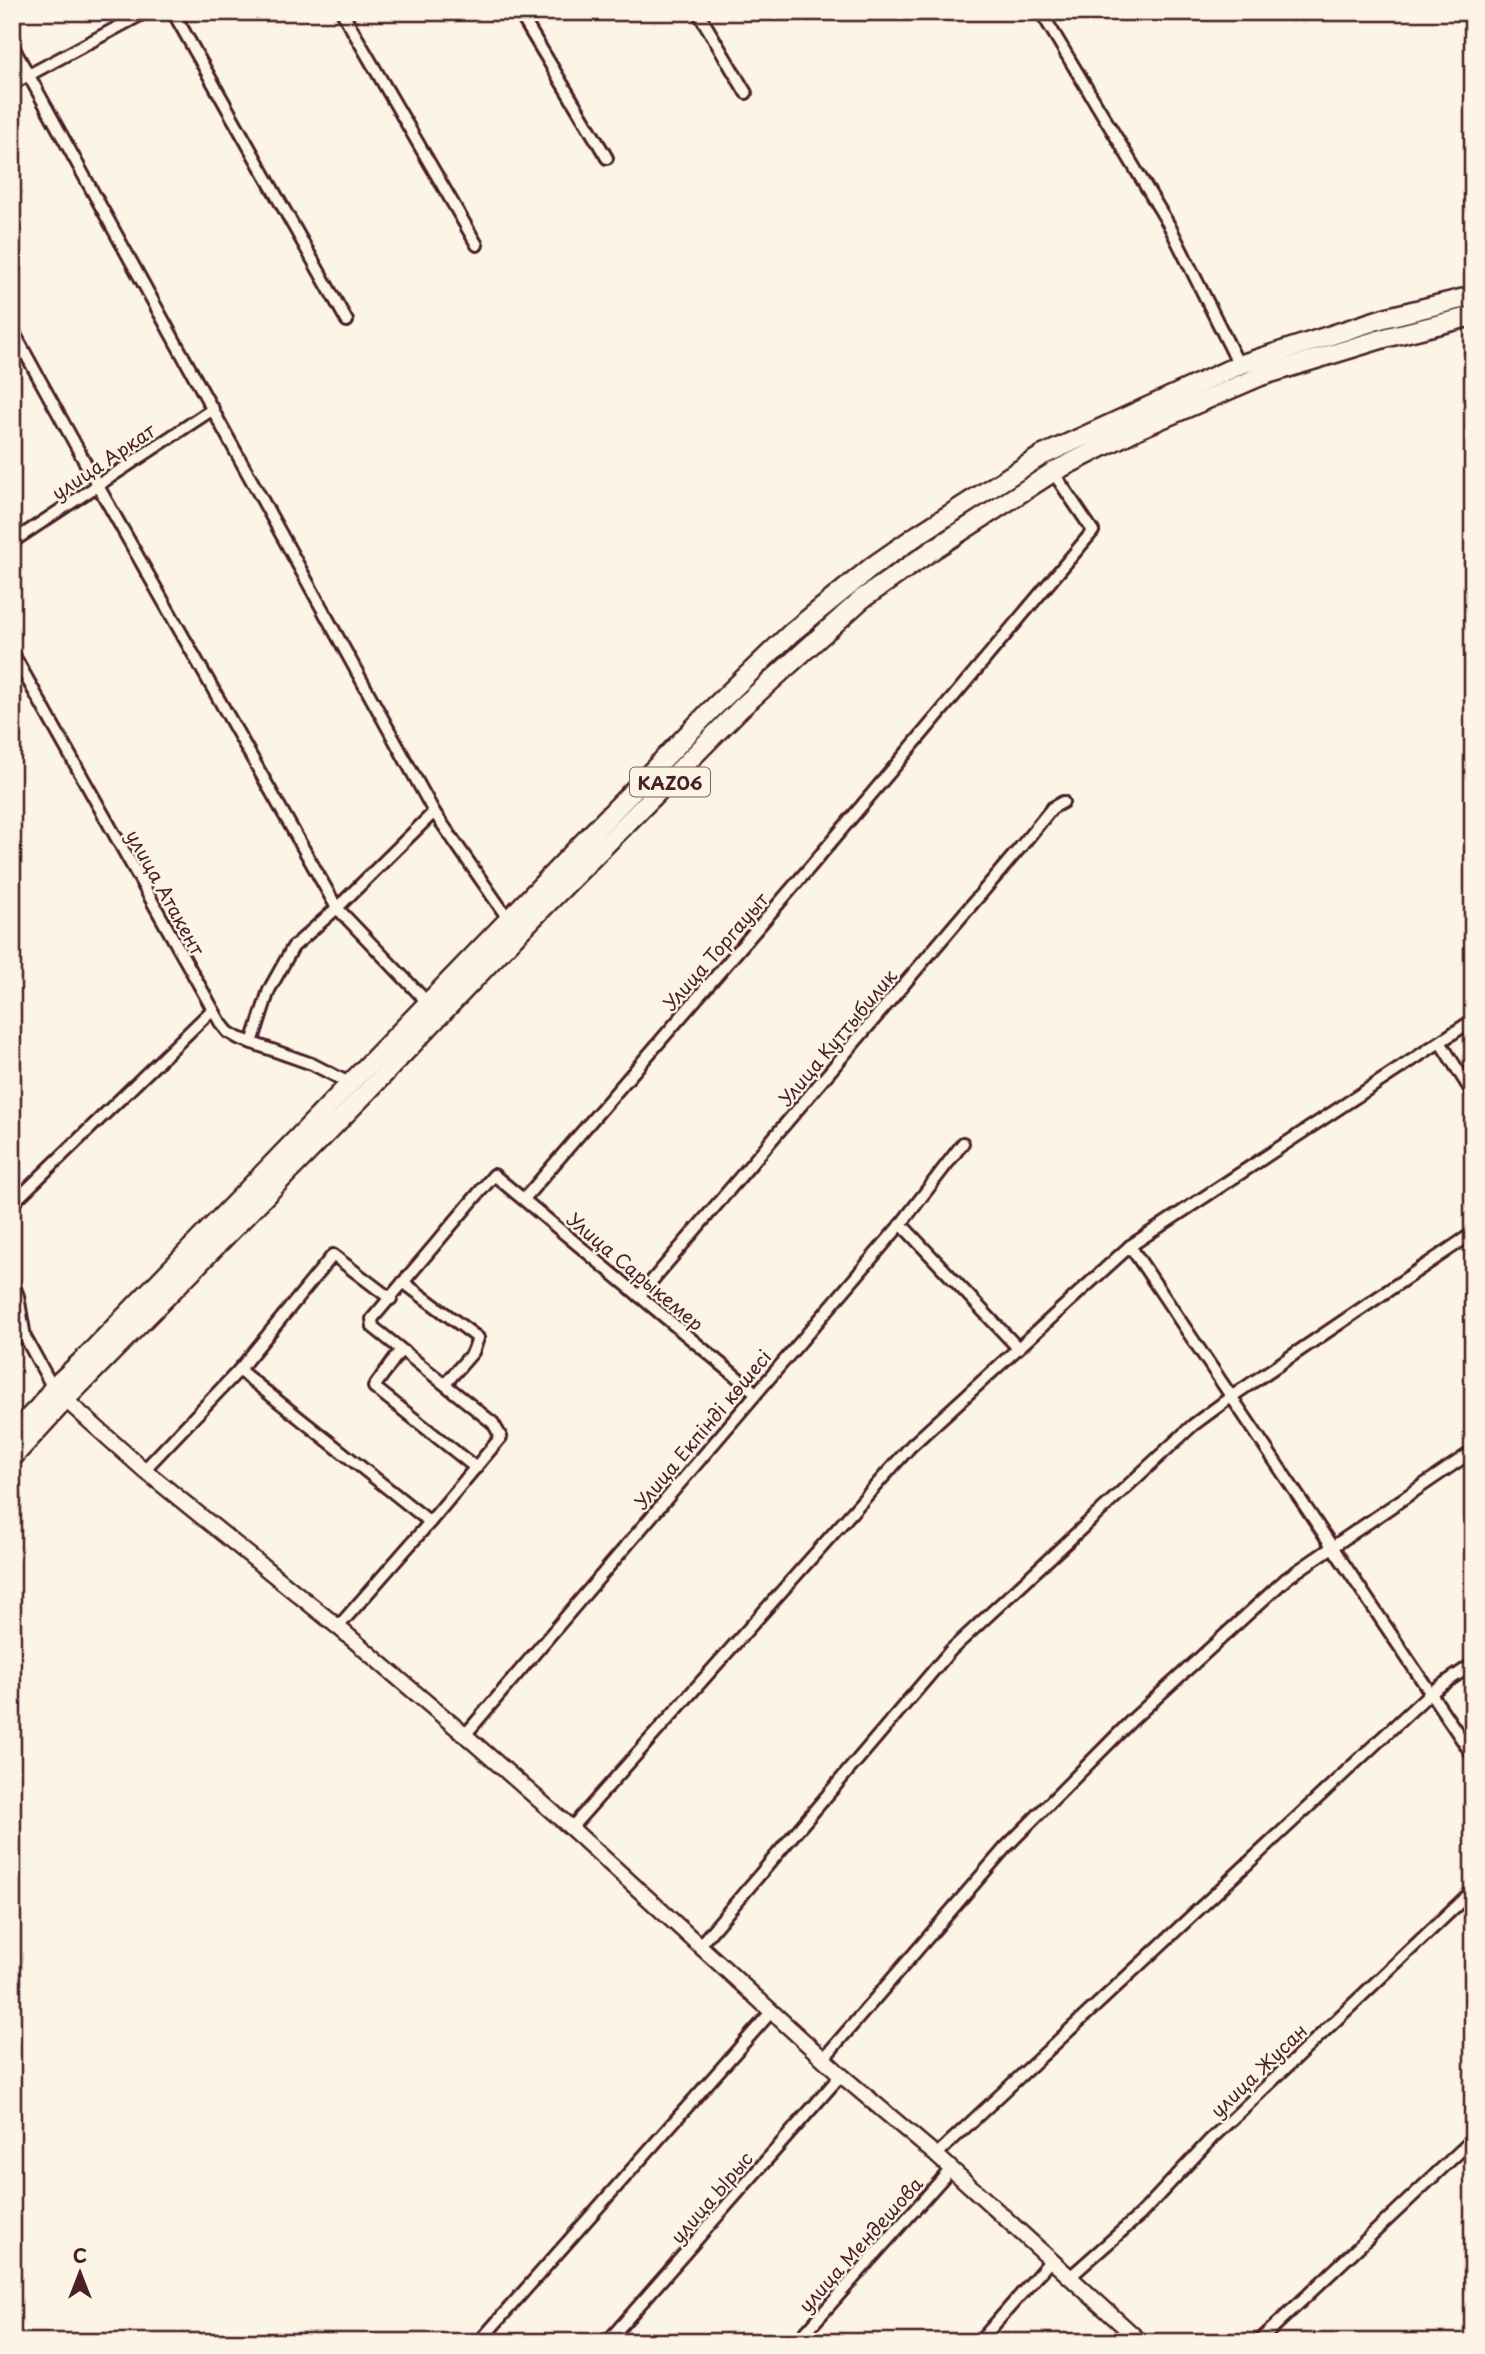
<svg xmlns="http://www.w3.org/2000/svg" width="1485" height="2354" viewBox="0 0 1485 2354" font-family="'Playpen Sans',sans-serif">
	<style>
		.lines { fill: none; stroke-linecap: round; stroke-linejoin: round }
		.minor-casing { stroke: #4a1f2b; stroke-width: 16 }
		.secondary-casing { stroke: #4a1f2b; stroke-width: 19 }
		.trunk-casing { stroke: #4a1f2b; stroke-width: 23 }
		.minor { stroke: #fcf5e5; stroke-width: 10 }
		.secondary { stroke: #fcf5e5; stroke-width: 14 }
		.trunk { stroke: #fcf5e5; stroke-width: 18 }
		.labels { text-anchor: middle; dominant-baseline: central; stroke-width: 5; stroke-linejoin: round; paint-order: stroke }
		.shield { fill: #fcf5e5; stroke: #7f5f63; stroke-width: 2 }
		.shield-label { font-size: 18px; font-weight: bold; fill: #4a1f2b }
		.street-label { font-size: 19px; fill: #4a1f2b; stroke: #fcf5e5 }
	</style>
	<rect width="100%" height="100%" fill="#fcf5e5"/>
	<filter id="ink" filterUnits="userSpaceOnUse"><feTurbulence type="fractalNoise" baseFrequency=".0143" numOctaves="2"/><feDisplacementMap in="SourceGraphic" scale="14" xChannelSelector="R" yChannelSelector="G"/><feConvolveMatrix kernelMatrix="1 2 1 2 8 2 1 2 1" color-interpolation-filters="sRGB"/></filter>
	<g filter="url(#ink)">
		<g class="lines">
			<g class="minor-casing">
				<g id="minor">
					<polyline points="173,12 347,321"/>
					<polyline points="342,12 477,245"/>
					<polyline points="519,12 607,158"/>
					<polyline points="698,12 746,93"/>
					<polyline points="1041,12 1169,225 1239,365"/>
					<polyline points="12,45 434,812 509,920"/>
					<polyline points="12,84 146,12"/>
					<polyline points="12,329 98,486 337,908 429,1004"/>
					<polyline points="12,542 213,409"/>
					<polyline points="12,652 220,1022 228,1032 238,1038 312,1064 349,1083"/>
					<polyline points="1440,1042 1473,1094"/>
					<polyline points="252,1043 269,990 293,947 337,908 434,812"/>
					<polyline points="524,1199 811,866 1093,531 1053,472"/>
					<polyline points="12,1204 212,1010"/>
					<polyline points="901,1224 1018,1348"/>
					<polyline points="1130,1246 1473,1756"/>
					<polyline points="12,1281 18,1296 25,1337 53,1388"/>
					<polyline points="403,1282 478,1338 473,1352 445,1384"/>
					<polyline points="639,1296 1019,849 1052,808 1063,802"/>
					<polyline points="400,1351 374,1387 476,1468"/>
					<polyline points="239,1370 430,1522 501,1437 493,1423 373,1327 372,1319 494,1175 756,1393"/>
					<polyline points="144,1470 239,1370 333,1255 391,1299"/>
					<polyline points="338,1627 430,1522"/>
					<polyline points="465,1735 901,1224 963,1143"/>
					<polyline points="571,1828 911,1446 1130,1246 1473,1020"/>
					<polyline points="699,1946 951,1650 1193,1425 1231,1397 1473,1233"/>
					<polyline points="824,2058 1005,1848 1133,1719 1287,1578 1473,1451"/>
					<polyline points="936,2155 1430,1693 1473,1664"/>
					<polyline points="1070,2277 1140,2215 1211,2139 1473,1890"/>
					<polyline points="479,2342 772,2011"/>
					<polyline points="607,2342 841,2075"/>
					<polyline points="797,2342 950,2170"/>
					<polyline points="979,2342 1051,2260"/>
					<polyline points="1258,2342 1473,2139"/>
				</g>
			</g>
			<g class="secondary-casing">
				<polyline id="secondary" points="59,1394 144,1470 338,1627 465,1735 571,1828 841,2075 936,2155 1141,2342"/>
			</g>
			<g class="trunk-casing">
				<g id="trunk">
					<polyline points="12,1435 39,1407 53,1388 84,1359 711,710 791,633 873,566 919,534 1041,456 1239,365 1384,318 1473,296"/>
					<polyline points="12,1458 66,1399 366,1093 520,931 741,708 862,599 934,549 1053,472 1138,429 1261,376 1388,337 1473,316"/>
				</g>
			</g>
			<use href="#minor" class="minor"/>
			<use href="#secondary" class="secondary"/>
			<use href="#trunk" class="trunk"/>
		</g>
	</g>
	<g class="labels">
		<rect class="shield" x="630" y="767.5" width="80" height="29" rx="5"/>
		<g class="shield-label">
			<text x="670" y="782">KАZ06</text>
		</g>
		<g class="street-label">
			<text transform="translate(103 461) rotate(-34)">улица Аркат</text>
			<text transform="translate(166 892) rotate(61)">улица Атакент</text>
			<text transform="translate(715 951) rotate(-49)">Улица Торгауыт</text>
			<text transform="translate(837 1037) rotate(-50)">Улица Куттыбилик</text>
			<text transform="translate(636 1271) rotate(40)">Улица Сарыкемер</text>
			<text transform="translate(702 1429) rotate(-50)">Улица Екпінді көшесі</text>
			<text transform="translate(1258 2070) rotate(-44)">улица Жусан</text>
			<text transform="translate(711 2197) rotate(-49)">улица Ырыс</text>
			<text transform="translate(860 2244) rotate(-48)">улица Мендешова</text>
		</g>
	</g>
	<rect width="1485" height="2354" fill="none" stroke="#fcf5e5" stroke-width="42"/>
	<rect x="21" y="21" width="1443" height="2312" fill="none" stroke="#4a1f2b" stroke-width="2.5" filter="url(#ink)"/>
	<g transform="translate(80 2273)" stroke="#fcf5e5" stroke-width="5" paint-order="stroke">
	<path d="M0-5L12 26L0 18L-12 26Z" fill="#4a1f2b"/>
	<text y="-10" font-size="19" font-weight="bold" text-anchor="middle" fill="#4a1f2b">С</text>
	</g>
</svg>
